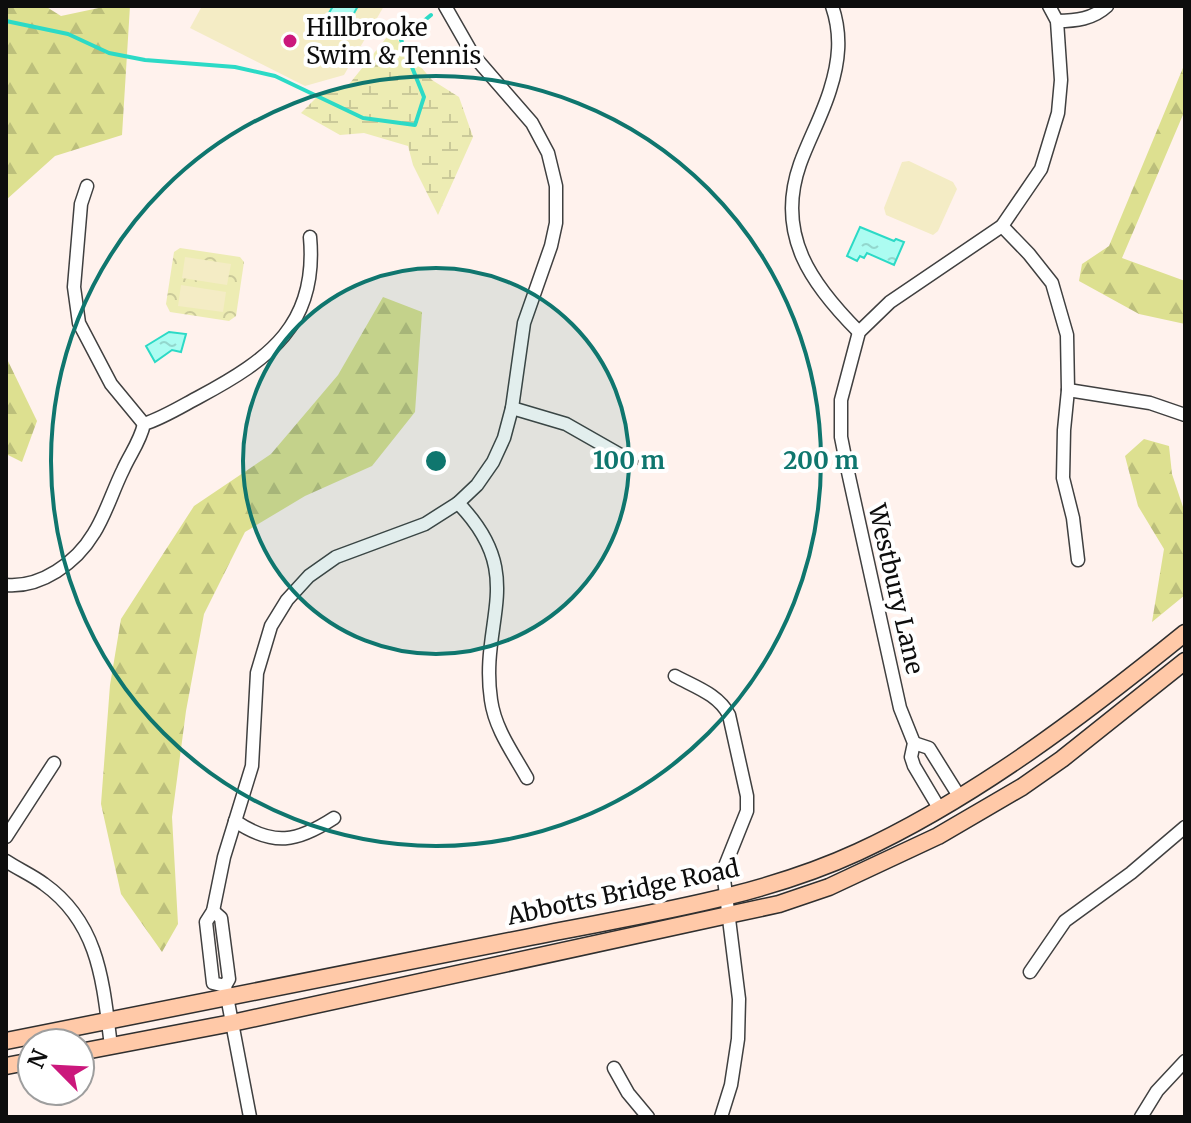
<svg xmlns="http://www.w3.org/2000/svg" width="1191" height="1123" viewBox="0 0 1191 1123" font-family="Merriweather,serif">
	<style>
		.forest { fill: url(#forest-firs) }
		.wetland { fill: url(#wetland-marsh) }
		.park { fill: url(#park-crowns) }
		.pitch { fill: #f4ecc5 }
		.water { fill: url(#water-ripples); stroke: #2cdac6; stroke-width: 2 }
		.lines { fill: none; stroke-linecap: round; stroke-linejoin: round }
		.stream { stroke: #2cdac6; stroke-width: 4 }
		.minor-casing { stroke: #404040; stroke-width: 15 }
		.secondary-casing { stroke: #2f2f2f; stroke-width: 19 }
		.minor { stroke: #fff; stroke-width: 12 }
		.secondary { stroke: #ffc9a8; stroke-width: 16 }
		.ring { fill: none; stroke: #0f766e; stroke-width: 4 }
		.poi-dot { fill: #cb187c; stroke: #fff; stroke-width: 3 }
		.labels { text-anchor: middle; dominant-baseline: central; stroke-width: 8; stroke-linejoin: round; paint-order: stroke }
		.poi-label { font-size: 24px; fill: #0d0d0d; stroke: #fff; text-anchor: start }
		.street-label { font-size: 24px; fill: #0d0d0d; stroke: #fff }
		.centre { fill: #0f766e; stroke: #fff; stroke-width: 4 }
		.ring-label { font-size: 24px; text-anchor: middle; font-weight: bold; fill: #0f766e; stroke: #fff; stroke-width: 8; stroke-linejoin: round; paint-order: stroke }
	</style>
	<defs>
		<pattern id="forest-firs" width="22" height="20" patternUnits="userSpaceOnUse" patternTransform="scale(2)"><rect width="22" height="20" fill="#dde090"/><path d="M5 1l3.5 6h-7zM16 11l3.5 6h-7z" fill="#bcbf7b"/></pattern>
		<pattern id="wetland-marsh" width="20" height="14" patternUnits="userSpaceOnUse" patternTransform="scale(2)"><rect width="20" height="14" fill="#edecb3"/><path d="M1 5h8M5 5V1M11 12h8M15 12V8" fill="none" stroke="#cac999"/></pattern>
		<pattern id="park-crowns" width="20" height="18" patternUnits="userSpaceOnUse" patternTransform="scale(2)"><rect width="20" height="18" fill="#edecb3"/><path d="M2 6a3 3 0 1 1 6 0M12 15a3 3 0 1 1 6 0" fill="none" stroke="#cac999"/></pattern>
		<pattern id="water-ripples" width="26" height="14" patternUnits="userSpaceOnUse" patternTransform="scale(2)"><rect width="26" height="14" fill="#acfcf1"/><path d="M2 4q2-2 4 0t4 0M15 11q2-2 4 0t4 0" fill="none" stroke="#93d7cd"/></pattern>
	</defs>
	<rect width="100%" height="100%" fill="#fff2ed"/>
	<g class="forest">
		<polygon points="6,6 45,6 61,16 108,6 130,6 122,135 55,156 6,200 6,214"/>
		<polygon points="1185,63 1185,110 1122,258 1185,281 1185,324 1139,314 1079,281 1082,264 1109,246"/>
		<polygon points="383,297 422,312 415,412 372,466 305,496 245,532 204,614 186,711 172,817 178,924 162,952 121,894 101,804 110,685 121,619 194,506 271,454 338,375"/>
		<polygon points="6,357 37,421 22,462 6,454"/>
		<polygon points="1144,439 1169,446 1172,474 1185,513 1185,595 1152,622 1164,549 1138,506 1125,456"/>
	</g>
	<polygon class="wetland" points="391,32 432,80 459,97 473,137 438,215 413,165 408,146 364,133 340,135 301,113 323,91 346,88"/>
	<polygon class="park" points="180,248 240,257 244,262 236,316 229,321 170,312 166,304 174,252"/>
	<g class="pitch">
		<polygon points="202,6 384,6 344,75 305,86 190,28"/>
		<polygon points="909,161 953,182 957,189 938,231 933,235 886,215 884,208 902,162"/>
		<polygon points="185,257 231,264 227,285 182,278"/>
		<polygon points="181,285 226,292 223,312 178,306"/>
	</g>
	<g class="water">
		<polygon points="333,6 358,6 344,31 325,20"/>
		<polygon points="860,227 894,241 896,239 904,242 894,265 867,253 864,258 860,256 857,261 847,256"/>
		<polygon points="169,332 186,334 181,352 172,350 155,362 146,346"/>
	</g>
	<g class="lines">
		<polyline class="stream" points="6,21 68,34 109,53 145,60 235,67 275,76 363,118 415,125 424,97 401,40 431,15"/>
		<g class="minor-casing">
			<g id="minor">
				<path d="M832 6C842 35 839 62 830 90 822 116 809 139 800 164 775 235 812 285 859 332"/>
				<path d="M1057 21C1076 21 1093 19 1107 6"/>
				<polyline points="87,186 81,204 74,287 79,323 111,384 144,424"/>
				<polyline points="1002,226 1029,254 1052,283 1067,335 1068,390 1064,430 1063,478 1073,518 1078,560"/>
				<polyline points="1068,390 1150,403 1185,415"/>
				<polyline points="512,408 566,424 631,461"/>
				<path d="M458 503C529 576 479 620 491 700 495 729 513 753 527 778"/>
				<path d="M6 585C41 588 76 563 94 533 106 514 113 490 123 470 130 454 140 442 144 424 163 418 182 406 199 397 270 359 318 324 310 237"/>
				<path d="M675 676C695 687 718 694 729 715L747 796V811L723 871 739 999 738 1039 731 1085 721 1117"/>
				<polyline points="914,743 929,748 959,796"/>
				<polyline points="939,808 914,766 911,757 914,743 900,708 848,472 841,437 841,400 859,332 890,302 1002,226 1041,169 1058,113 1061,80 1057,21 1049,6"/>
				<path d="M235 821C274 847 297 842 334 818"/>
				<polyline points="6,837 54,763"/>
				<path d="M6 861C18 869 32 875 44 884 100 924 103 984 111 1046"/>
				<polyline points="213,911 221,918 229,979 225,986 250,1117"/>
				<polyline points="1030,972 1065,921 1131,873 1185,827"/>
				<polyline points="225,986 213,983 206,922 213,911 224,857 252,766 257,673 271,626 287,600 309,576 336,557 425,524 458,503 477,485 493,462 504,438 512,408 524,323 551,246 556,223 556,186 548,153 532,123 473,55 445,6"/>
				<polyline points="614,1068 628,1093 648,1117"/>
				<polyline points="1141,1117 1157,1091 1185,1061"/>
			</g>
		</g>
		<g class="secondary-casing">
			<g id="secondary">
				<path d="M6 1041C179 1008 352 973 525 938 636 915 754 900 858 852 975 798 1085 714 1185 633"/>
				<polyline points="80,1052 232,1023 728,915 779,904 829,887 938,836 1022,787 1062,759 1185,661"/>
				<polyline points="6,1066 32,1061"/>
			</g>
		</g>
		<use href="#minor" class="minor"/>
		<use href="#secondary" class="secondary"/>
	</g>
	<circle cx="436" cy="461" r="193" fill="#0f766e" fill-opacity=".12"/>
	<g class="ring">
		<circle cx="436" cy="461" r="193"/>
		<circle cx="436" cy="461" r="385"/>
	</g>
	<circle class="poi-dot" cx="290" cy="41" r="8"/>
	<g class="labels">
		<g class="poi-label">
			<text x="306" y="27">Hillbrooke<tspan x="306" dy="28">Swim &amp; Tennis</tspan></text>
		</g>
		<g class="street-label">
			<text transform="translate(896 589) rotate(77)">Westbury Lane</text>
			<text transform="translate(623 892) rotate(-12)">Abbotts Bridge Road</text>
		</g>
	</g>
	<circle cx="436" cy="461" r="12" class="centre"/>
	<g class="ring-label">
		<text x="629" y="469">100 m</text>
		<text x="821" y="469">200 m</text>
	</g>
	<rect width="1191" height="1123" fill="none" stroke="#0d0d0d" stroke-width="16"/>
	<g transform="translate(56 1067) rotate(294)"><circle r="38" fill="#ffffff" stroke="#9e9e9e" stroke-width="2"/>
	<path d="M0-6L14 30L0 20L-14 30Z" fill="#cb187c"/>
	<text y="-12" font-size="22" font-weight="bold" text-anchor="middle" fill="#0d0d0d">N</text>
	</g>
</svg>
